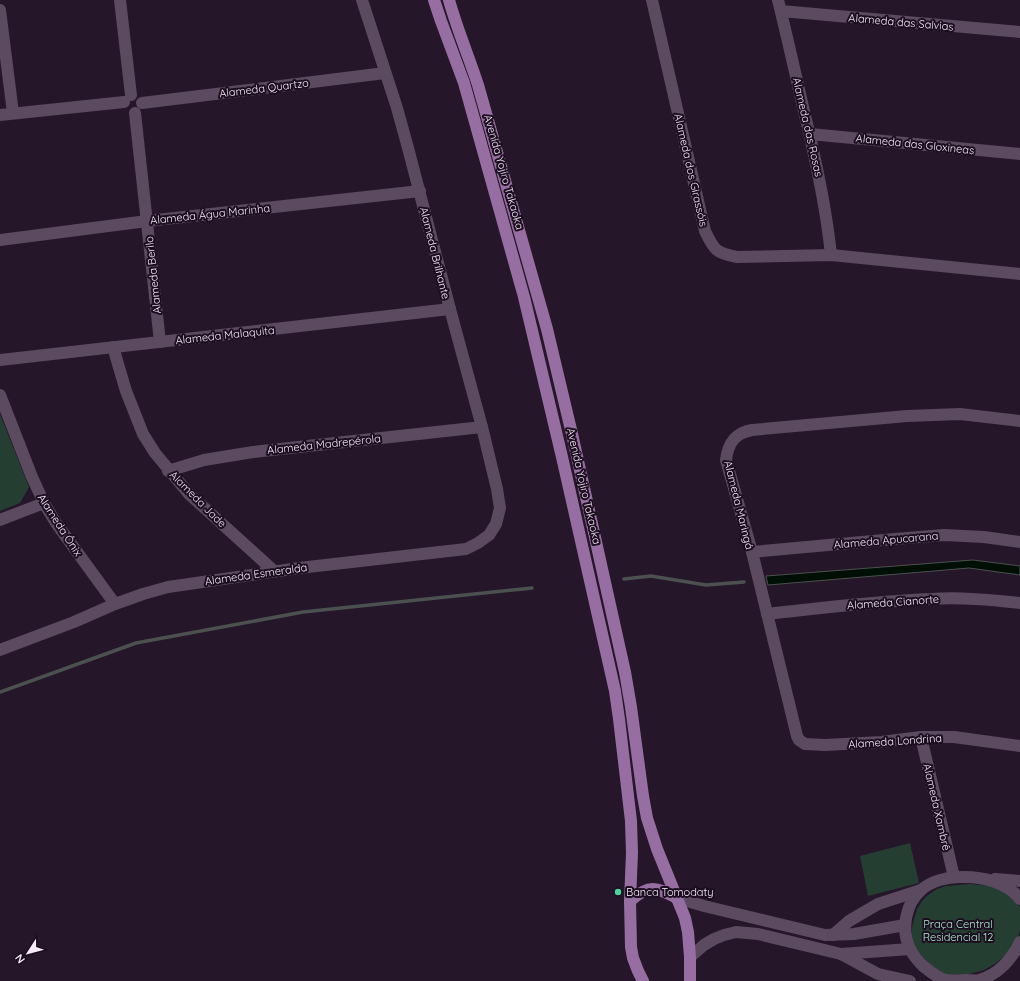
<svg xmlns="http://www.w3.org/2000/svg" width="1020" height="981" viewBox="0 0 1020 981" font-family="Quicksand,sans-serif">
	<style>
		.green { fill: #253e32 }
		.water { fill: #000f06; stroke: #4a514f }
		.lines { fill: none; stroke-linecap: round; stroke-linejoin: round }
		.stream { stroke: #4a514f; stroke-width: 3.5 }
		.minor { stroke: #5c4a60; stroke-width: 12 }
		.major { stroke: #976ea1; stroke-width: 12 }
		.poi-dot { fill: #49d49d; stroke: #1c0d20; stroke-width: 1.5 }
		.labels { text-anchor: middle; dominant-baseline: central; stroke-width: 4; stroke-linejoin: round; paint-order: stroke }
		.street-label { font-size: 11px; fill: #f5ebf8; stroke: #1c0d20 }
		.poi-label { font-size: 11px; fill: #f5ebf8; stroke: #1c0d20; text-anchor: start }
		.park-label { font-size: 11px; fill: #abeccc; stroke: #1c0d20 }
	</style>
	<rect width="100%" height="100%" fill="#251629"/>
	<g class="green">
		<polygon points="0,414 29,487 20,503 0,511"/>
		<polygon points="910,843 919,883 868,896 860,856"/>
		<polygon points="970,884 991,886 1011,895 1020,907 1020,931 1015,944 1006,955 996,963 984,970 969,974 949,975 937,972 914,948 912,939 912,927 917,909 922,901 928,895 937,889 946,886"/>
	</g>
	<polygon class="water" points="973,560 1020,566 1020,575 969,568 768,585 766,576"/>
	<g class="lines">
		<g class="stream">
			<polyline points="624,579 651,576 706,585 744,582"/>
			<polyline points="0,692 136,643 303,612 532,588"/>
		</g>
		<g class="minor">
			<polyline points="120,0 131,95"/>
			<path d="M652 0 705 231C714 250 716 253 737 257L831 255 1020 274"/>
			<path d="M778 0C787 36 795 72 803 107 815 156 826 205 831 255"/>
			<polyline points="0,10 13,113"/>
			<polyline points="781,11 1020,32"/>
			<polyline points="142,103 385,73"/>
			<polyline points="135,113 160,342"/>
			<polyline points="0,115 124,102"/>
			<polyline points="810,134 1020,154"/>
			<polyline points="0,240 147,221 420,191"/>
			<polyline points="113,347 126,391 143,434 155,453 189,494 274,571"/>
			<polyline points="0,360 450,309"/>
			<polyline points="0,395 32,477 44,503 56,523 115,604"/>
			<path d="M1020 421 960 414 907 416 752 430C735 433 728 443 726 460L752 552 797 736 799 740 805 744 825 745 881 742 921 737H954L1020 746"/>
			<polyline points="168,471 204,460 253,452 482,427"/>
			<polyline points="0,520 44,503"/>
			<polyline points="752,552 895,539 944,535 984,537 1020,542"/>
			<path d="M767 614C821 608 876 601 931 599 961 597 991 600 1020 603"/>
			<polyline points="0,650 74,622 115,604 143,594 168,587 299,568 466,549 478,543 489,535 496,524 500,508 497,489 482,427 450,309 408,148 397,108 362,0"/>
			<polyline points="921,737 954,877"/>
			<polyline points="995,879 1020,881"/>
			<polyline points="677,898 704,906 825,935 854,934 905,925"/>
			<path d="M1020 899C1007 882 981 876 960 877 947 877 931 881 921 890 905 904 901 930 910 949 913 955 918 961 923 966 928 970 939 979 946 980 951 981 961 980 967 980 971 980 975 981 979 980 998 975 1012 959 1020 942"/>
			<polyline points="833,935 849,921 878,904 921,890"/>
			<polyline points="841,954 878,974 910,981"/>
			<polyline points="690,957 704,945 714,939 724,935 736,932 758,934 841,954 910,949"/>
		</g>
		<g class="major">
			<polyline points="434,0 441,21 464,83 524,297 562,457 615,691 619,719 631,821 632,853 630,901 631,947 633,958 638,971 643,981"/>
			<path d="M449 0C457 29 469 57 478 85L547 329 572 434 625 672 631 707 643 796 647 818 657 849 685 918 688 932 690 957V981"/>
			<path d="M630 901C649 884 656 887 677 898"/>
		</g>
	</g>
	<circle class="poi-dot" cx="618" cy="892" r="4"/>
	<g class="labels">
		<g class="street-label">
			<text transform="translate(901 22) rotate(5)">Alameda das Salvias</text>
			<text transform="translate(264 88) rotate(-7)">Alameda Quartzo</text>
			<text transform="translate(808 127) rotate(77)">Alameda das Rosas</text>
			<text transform="translate(915 144) rotate(6)">Alameda das Gloxineas</text>
			<text transform="translate(691 170) rotate(77)">Alameda dos Girassóis</text>
			<text transform="translate(504 172) rotate(74)">Avenida Yojiro Takaoka</text>
			<text transform="translate(210 214) rotate(-6)">Alameda Água Marinha</text>
			<text transform="translate(435 253) rotate(76)">Alameda Brilhante</text>
			<text transform="translate(153 275) rotate(-96)">Alameda Berilo</text>
			<text transform="translate(225 335) rotate(-6)">Alameda Malaquita</text>
			<text transform="translate(324 444) rotate(-6)">Alameda Madrepérola</text>
			<text transform="translate(584 486) rotate(77)">Avenida Yojiro Takaoka</text>
			<text transform="translate(198 499) rotate(45)">Alameda Jade</text>
			<text transform="translate(739 505) rotate(76)">Alameda Maringá</text>
			<text transform="translate(60 525) rotate(57)">Alameda Ônix</text>
			<text transform="translate(886 540) rotate(-5)">Alameda Apucarana</text>
			<text transform="translate(256 574) rotate(-8)">Alameda Esmeralda</text>
			<text transform="translate(893 602) rotate(-4)">Alameda Cianorte</text>
			<text transform="translate(895 741) rotate(-4)">Alameda Londrina</text>
			<text transform="translate(937 807) rotate(77)">Alameda Xambrê</text>
		</g>
		<g class="poi-label">
			<text x="626" y="892">Banca Tomodaty</text>
		</g>
		<g class="park-label">
			<text x="958" y="924">Praça Central<tspan x="958" dy="13">Residencial 12</tspan></text>
		</g>
	</g>
	<g transform="translate(28 953) rotate(234)" stroke="#1c0d20" stroke-width="3" paint-order="stroke">
	<path d="M0-3L7 15L0 10L-7 15Z" fill="#f5ebf8"/>
	<text y="-6" font-size="11" font-weight="bold" text-anchor="middle" fill="#f5ebf8">N</text>
	</g>
</svg>
